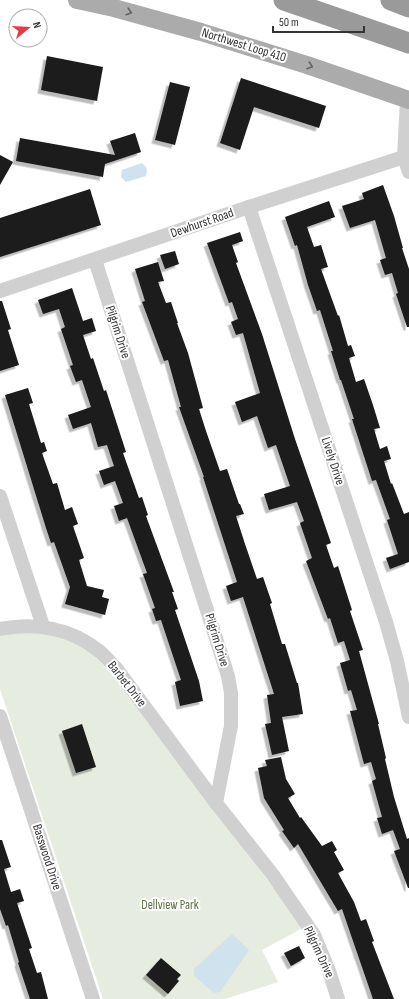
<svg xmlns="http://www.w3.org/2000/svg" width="409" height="999" viewBox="0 0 409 999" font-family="'Sofia Sans Condensed',sans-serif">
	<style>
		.green { fill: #e6ecdf }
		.water { fill: #cfe2ee }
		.building { fill: #1a1a1a; filter: url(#shadow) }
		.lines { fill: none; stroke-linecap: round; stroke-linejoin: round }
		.minor { stroke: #d0d0d0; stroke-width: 14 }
		.major { stroke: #ababab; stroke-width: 18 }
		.highway { stroke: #9a9a9a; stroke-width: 21 }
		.oneway { stroke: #636363 }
		.labels { text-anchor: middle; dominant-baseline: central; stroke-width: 4; stroke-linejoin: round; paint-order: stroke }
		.street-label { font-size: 13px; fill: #333; stroke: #fff }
		.park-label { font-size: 13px; fill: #56703f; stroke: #fff }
	</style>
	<defs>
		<filter id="shadow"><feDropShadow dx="-3.5" dy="3.5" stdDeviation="0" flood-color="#0004"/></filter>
	</defs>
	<rect width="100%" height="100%" fill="#fff"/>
	<path class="green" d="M25 631C37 633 53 633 65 638 84 645 98 659 111 674L282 899 301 929 262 950 278 982 225 999H103L0 689V636Z"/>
	<g class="water">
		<polygon points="142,163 146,167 147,170 146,176 126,182 121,177 122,170"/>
		<polygon points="232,934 249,950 220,992 214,993 194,976 194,969"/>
	</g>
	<g class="building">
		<polygon points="47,56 103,67 97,101 41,90"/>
		<polygon points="241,78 326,106 319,128 254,107 240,150 220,143"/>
		<polygon points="170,82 190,87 175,145 155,140"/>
		<polygon points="135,133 141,152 105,164 103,177 16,161 20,138 115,155 110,141"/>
		<polygon points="0,155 13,162 0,185"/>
		<polygon points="383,185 394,216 403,248 402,248 409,269 409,327 407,327 396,294 398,293 392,273 385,275 380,260 386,258 375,220 350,228 342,206 364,199 362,193"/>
		<polygon points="90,189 101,225 0,257 0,218"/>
		<polygon points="329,201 335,217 307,227 314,247 321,245 328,267 321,269 338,316 339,315 348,346 351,345 355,356 349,358 356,382 364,379 373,405 380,428 374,429 380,449 387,446 391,459 384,461 391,484 392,483 404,514 409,512 409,562 390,569 386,558 398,554 387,520 390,519 376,480 372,481 352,419 354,419 341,380 340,380 331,351 333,351 320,310 317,311 308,285 297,245 295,246 285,217"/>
		<polygon points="240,232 243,241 232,245 238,262 236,263 262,334 295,439 319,508 331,543 326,545 334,568 338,566 352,610 350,611 363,650 359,651 379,724 378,724 386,758 385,759 394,797 407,839 409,838 409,888 408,888 394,851 400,849 393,830 382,834 377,818 382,817 372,781 376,779 371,762 364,764 350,711 357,710 351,690 348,691 340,663 350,660 344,641 338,643 330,618 328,619 306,561 312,558 300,523 304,521 297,502 269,510 264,494 290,486 276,445 268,448 257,416 242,422 235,402 260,393 243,333 236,335 231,322 238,319 232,302 229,303 207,243"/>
		<polygon points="175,251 179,264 165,269 160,255"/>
		<polygon points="158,262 164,281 158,282 166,303 171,302 178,323 177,323 188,353 203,408 199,409 206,431 220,471 227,469 239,504 240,504 244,514 236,516 245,544 257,579 263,577 272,603 270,604 282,644 285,644 297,683 298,683 303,714 282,717 289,751 272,755 265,724 271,723 267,695 274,694 243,597 231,601 226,586 237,582 203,477 204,477 179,407 181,407 168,360 164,361 142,302 145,301 135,269"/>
		<polygon points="72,288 83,321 92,318 96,331 83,335 91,359 93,358 104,391 106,390 126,452 123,453 139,498 142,497 148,515 146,516 174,592 172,592 178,609 175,610 199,681 203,701 180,706 175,682 181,680 161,620 156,621 152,609 155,608 143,574 147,573 127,518 119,521 114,506 123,503 115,481 104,485 99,471 114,466 107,445 98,447 91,423 73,429 68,415 91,407 82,380 76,382 70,366 73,365 61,329 65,327 59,309 43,314 38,300"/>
		<polygon points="0,301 2,301 11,329 8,330 19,365 0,371"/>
		<polygon points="28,388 33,403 29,404 41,443 44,442 47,451 42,453 53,484 57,483 65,510 72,507 78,524 73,526 84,558 79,560 87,586 104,590 102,597 109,599 105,615 65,604 70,587 54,542 51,543 46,528 5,395"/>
		<polygon points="82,724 96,767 76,773 62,731"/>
		<polygon points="281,757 286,779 295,794 288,798 300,818 301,817 322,846 332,841 337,850 334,852 344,870 338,873 354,902 361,921 366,919 374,941 372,942 394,999 373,999 342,909 338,911 298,844 294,848 282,831 284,830 264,798 258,768 267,766 265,760"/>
		<polygon points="0,840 2,840 11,867 4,869 11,892 20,889 24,901 17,903 32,948 29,949 37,973 41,972 48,999 30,999 18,963 19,962 8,925 6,926 0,909"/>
		<polygon points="299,946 305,958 291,966 284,953"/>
		<polygon points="161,958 181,975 177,979 179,981 168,994 146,975"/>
	</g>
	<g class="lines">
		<g class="minor">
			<polyline points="407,100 404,157 409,172"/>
			<polyline points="249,207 386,622 397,661 409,717"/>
			<polyline points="95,260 228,676 231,693 231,726 216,803 273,875 314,935 329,971 338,999"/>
			<polyline points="0,291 249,207 404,157"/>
			<polyline points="0,496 43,626"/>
			<path d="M0 629C35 622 71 628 99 651 105 656 111 663 116 668L216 803"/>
			<polyline points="0,716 93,999"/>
		</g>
		<polyline class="major" points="77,0 114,8 201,32 307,65 409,100"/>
		<g class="highway">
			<polyline points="284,0 409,43"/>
			<polyline points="391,0 409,7"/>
		</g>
	</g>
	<defs><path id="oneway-chevron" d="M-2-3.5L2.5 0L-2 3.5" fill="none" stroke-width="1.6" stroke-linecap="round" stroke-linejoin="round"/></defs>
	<g class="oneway">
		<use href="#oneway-chevron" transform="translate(129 12) rotate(16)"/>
		<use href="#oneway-chevron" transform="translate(310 66) rotate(19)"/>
	</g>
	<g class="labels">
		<g class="street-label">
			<text transform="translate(244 45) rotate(17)">Northwest Loop 410</text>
			<text transform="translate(202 223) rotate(-19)">Dewhurst Road</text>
			<text transform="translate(118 332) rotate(72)">Pilgrim Drive</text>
			<text transform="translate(333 461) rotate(72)">Lively Drive</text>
			<text transform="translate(217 640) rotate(73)">Pilgrim Drive</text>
			<text transform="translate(127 684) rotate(52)">Barbet Drive</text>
			<text transform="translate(47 857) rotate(72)">Basswood Drive</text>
			<text transform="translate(319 952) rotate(65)">Pilgrim Drive</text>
		</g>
		<g class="park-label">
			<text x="170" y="905">Dellview Park</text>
		</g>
	</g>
	<g transform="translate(28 28) rotate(72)"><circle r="19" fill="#ffffff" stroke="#adadad"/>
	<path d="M0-3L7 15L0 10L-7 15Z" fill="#e63946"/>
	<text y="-6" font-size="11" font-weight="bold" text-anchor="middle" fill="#333333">N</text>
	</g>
	<path d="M273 26v6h91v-6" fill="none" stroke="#333333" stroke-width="2"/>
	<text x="279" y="26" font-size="12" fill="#333333" stroke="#ffffff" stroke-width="3" paint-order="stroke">50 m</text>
</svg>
